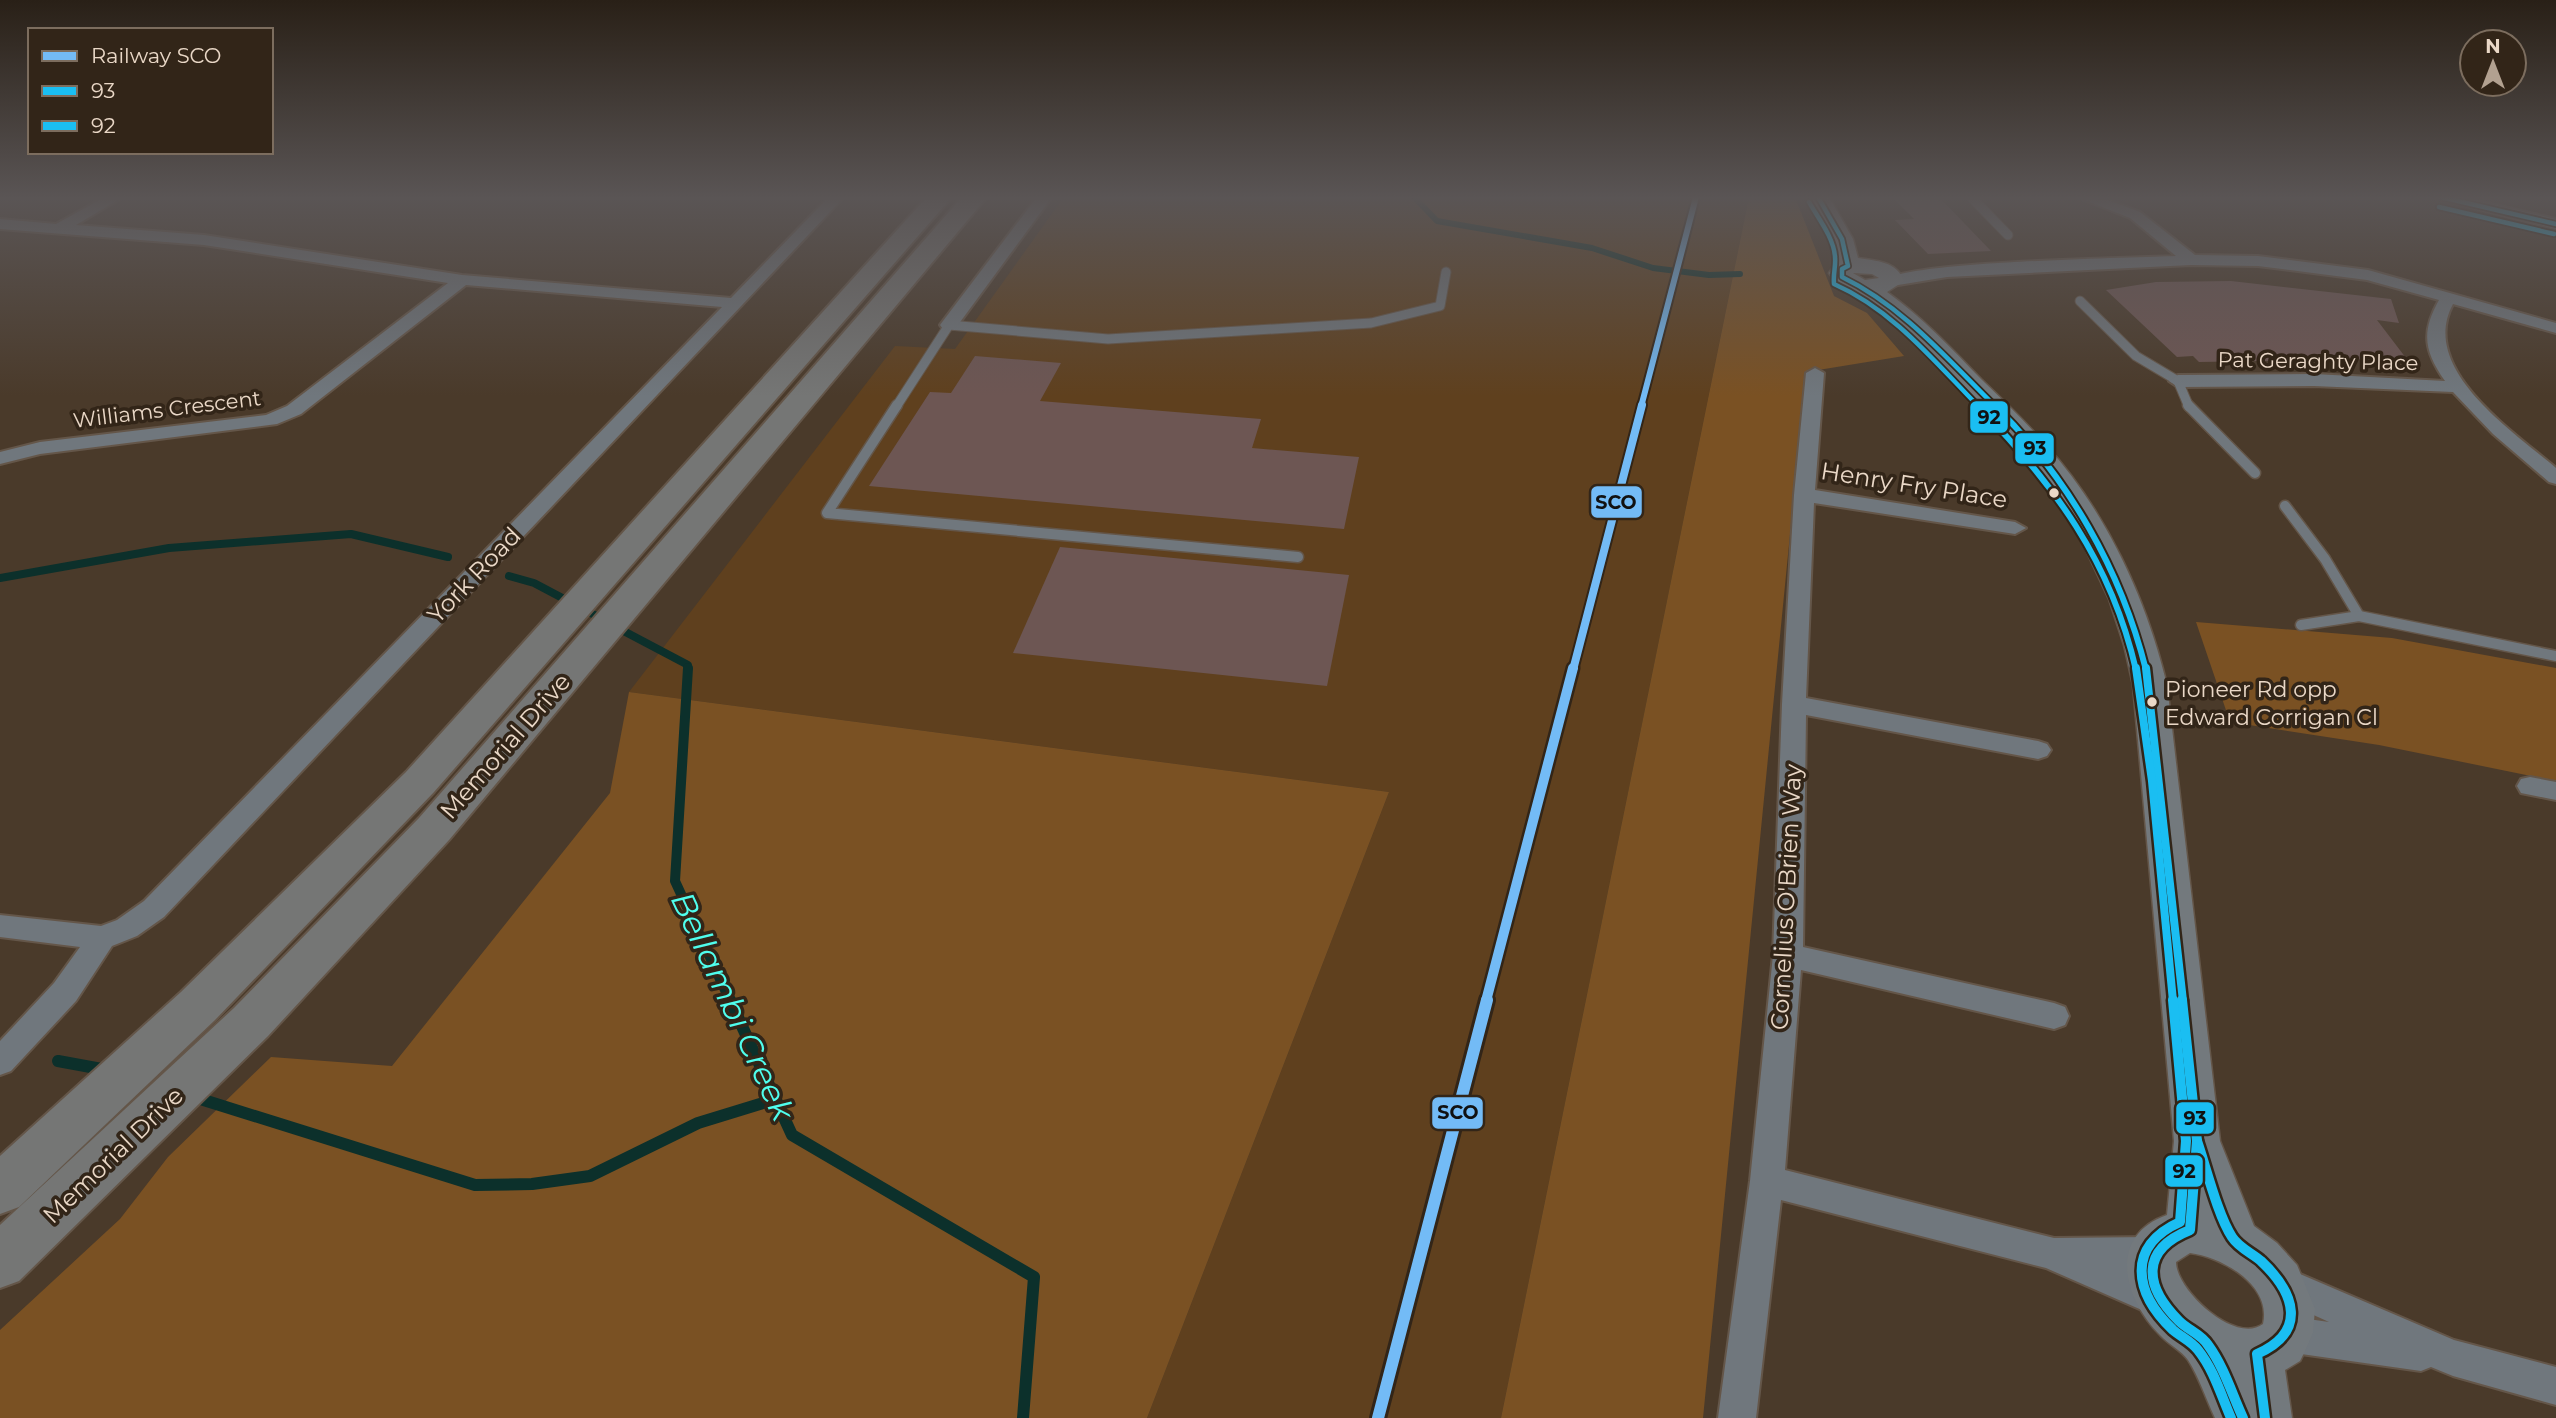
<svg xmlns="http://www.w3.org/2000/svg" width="2556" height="1418" viewBox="0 0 2556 1418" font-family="Montserrat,sans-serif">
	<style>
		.built { fill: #5f401e }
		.green { fill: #7a5123 }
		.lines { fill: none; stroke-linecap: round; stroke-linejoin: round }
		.stream-far3 { stroke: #0c302b; stroke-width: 6 }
		.stream-far2 { stroke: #0c302b; stroke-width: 8 }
		.stream-far1 { stroke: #0c302b; stroke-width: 10 }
		.stream { stroke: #0c302b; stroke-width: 12 }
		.building { fill: #6d5653 }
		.lane-far1-casing { stroke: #645649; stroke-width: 11 }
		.lane-casing { stroke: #645649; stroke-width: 13 }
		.street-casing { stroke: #645649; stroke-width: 4 }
		.secondary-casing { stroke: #645649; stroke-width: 3 }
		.primary-casing { stroke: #645649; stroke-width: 4 }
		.lane-far1 { stroke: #70777d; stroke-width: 9 }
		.lane { stroke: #70777d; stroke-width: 10 }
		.street { fill: #70777d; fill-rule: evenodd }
		.secondary { fill: #73797d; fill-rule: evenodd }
		.primary { fill: #757675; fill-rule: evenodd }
		.bus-1-far3-casing { stroke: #322518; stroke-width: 8 }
		.bus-1-far2-casing { stroke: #322518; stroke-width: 10 }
		.bus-1-far1-casing { stroke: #322518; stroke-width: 13 }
		.bus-1-casing { stroke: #322518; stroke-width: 15 }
		.bus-2-far3-casing { stroke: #322518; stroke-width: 8 }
		.bus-2-far2-casing { stroke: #322518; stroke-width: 10 }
		.bus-2-far1-casing { stroke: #322518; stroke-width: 13 }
		.bus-2-casing { stroke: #322518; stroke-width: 15 }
		.bus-1-far3 { stroke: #1abef2; stroke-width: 4.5 }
		.bus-1-far2 { stroke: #1abef2; stroke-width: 6 }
		.bus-1-far1 { stroke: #1abef2; stroke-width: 8 }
		.bus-1 { stroke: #1abef2; stroke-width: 10 }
		.bus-2-far3 { stroke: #1abef2; stroke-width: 4.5 }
		.bus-2-far2 { stroke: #1abef2; stroke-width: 6 }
		.bus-2-far1 { stroke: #1abef2; stroke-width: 8 }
		.bus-2 { stroke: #1abef2; stroke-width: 10 }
		.rail-1-far3-casing { stroke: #322518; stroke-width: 10 }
		.rail-1-far2-casing { stroke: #322518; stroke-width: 12 }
		.rail-1-far1-casing { stroke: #322518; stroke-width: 15 }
		.rail-1-casing { stroke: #322518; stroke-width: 18 }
		.rail-1-far3 { stroke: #73bbf6; stroke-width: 6 }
		.rail-1-far2 { stroke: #73bbf6; stroke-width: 8 }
		.rail-1-far1 { stroke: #73bbf6; stroke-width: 10 }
		.rail-1 { stroke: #73bbf6; stroke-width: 12 }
		.bus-dot { fill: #ead8c7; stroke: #322518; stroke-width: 2.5 }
		.labels { text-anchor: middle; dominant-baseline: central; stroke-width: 7; stroke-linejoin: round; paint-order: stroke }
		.far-street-label { font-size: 21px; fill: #ead8c7; stroke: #322518 }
		.bus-label { font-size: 22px; fill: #ead8c7; stroke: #322518; text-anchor: start }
		.street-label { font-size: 24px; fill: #ead8c7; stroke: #322518 }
		.near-water-label { font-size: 32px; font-style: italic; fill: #4ffded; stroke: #322518 }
		.line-badge { stroke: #322518; stroke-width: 2.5 }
		.pale-badge-label { font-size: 19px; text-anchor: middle; font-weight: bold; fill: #111 }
	</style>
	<rect width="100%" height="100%" fill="#4a3a2a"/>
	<polygon class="built" points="1064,197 1749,197 1501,1418 1147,1418 1389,792 629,692 895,346 955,349"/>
	<g class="green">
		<polygon points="1749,197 1795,197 1834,296 1867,313 1904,356 1806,372 1703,1418 1501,1418"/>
		<polygon points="2196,622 2392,638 2556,668 2556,781 2379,745 2230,722"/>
		<polygon points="629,692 1389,792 1147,1418 0,1418 0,1330 120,1219 168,1157 271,1057 392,1066 610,793"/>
	</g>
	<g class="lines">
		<polyline class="stream-far3" points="1414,197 1437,221 1592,248 1653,268 1709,275 1740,274"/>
		<g class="stream-far2">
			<polyline points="509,576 534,583 604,620"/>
			<polyline points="0,578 169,548 351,534 448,557"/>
			<polyline points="616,627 688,665 688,670"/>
		</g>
		<polyline class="stream-far1" points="688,668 675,881 730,1001"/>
		<g class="stream">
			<polyline points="730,1000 792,1135 1034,1277 1023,1418"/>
			<polyline points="58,1061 107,1070"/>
			<polyline points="194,1097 475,1185 532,1184 590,1176 698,1123 776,1099"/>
		</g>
	</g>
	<g class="building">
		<polygon points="1892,197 1939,197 1991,251 1928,254 1895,220 1914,219"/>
		<polygon points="2231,281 2391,299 2399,323 2377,320 2409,362 2375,359 2199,362 2193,356 2177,357 2106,290 2156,282"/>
		<polygon points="975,356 1061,363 1040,401 1261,419 1252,448 1359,457 1344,529 869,486 930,392 951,393"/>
		<polygon points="1060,547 1349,575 1327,686 1013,653"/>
	</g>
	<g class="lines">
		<g class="lane-far1-casing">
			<g id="lane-far1">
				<polyline points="1971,197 2008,235"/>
				<polyline points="2080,301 2136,356 2178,381 2189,407"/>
				<polyline points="896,407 949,325 1108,339 1371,323 1440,306 1446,272"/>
			</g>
		</g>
		<g class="lane-casing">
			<g id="lane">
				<polyline points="897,405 827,513 1298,557"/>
				<polyline points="2188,405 2255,473"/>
				<polyline points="2285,506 2325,559 2359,616"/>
				<polyline points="2301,625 2359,616 2556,656"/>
			</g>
		</g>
		<g class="street-casing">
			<g id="street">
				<polygon points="105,197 123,197 76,225 204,235 462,275 731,298 829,197 844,197 164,917 137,936 112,946 76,1001 11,1071 0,1075 0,1041 54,983 80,947 0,937 0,915 101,926 117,920 144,901 722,307 466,285 301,414 277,424 40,454 0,464 0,452 40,442 266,415 287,406 448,283 204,245 0,229 0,219 56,224"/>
				<polygon points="1037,197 1052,197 955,329 943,329 940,325 943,321"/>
				<path d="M2077 197H2099L2140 212 2195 255 2258 256 2368 270 2556 323V333L2453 304C2418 369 2513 431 2556 468V484L2549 482 2493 434 2453 392 2314 386 2178 387 2169 381 2178 375 2314 374 2445 381C2424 351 2421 332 2439 300L2367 280 2258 266 2191 265 1947 277 1892 286 1884 281C1902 261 2135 258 2176 256L2130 218Z"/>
				<polygon points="2434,197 2461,197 2556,219 2556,229"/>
				<polygon points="1815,368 1824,373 1815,490 2015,522 2026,528 2015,534 1814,503 1806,698 2038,741 2047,744 2051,750 2047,756 2038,759 1806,715 1803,947 2054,1003 2065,1007 2069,1016 2065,1025 2054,1029 1801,970 1785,1170 2054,1238 2153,1237 2165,1242 2170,1254 2165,1266 2153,1271 2132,1270 2173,1288 2178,1300 2173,1312 2160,1318 2046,1268 1781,1200 1756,1418 1718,1418 1750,1181 1773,955 1782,704 1794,495 1806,373"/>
				<polygon points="2530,777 2556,782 2556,800 2521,793 2517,786 2521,779"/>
				<polygon points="2279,1265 2454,1340 2556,1367 2556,1405 2453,1376 2431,1367 2421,1371 2287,1352 2274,1347 2269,1334 2274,1321 2287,1316 2329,1322 2267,1294 2261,1282 2267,1270"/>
			</g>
		</g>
		<g class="secondary-casing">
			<path id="secondary" d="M1807 197H1829L1853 239 1858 258C1876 261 1897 261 1904 281L1887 292C1922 317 1951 348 1981 379 2003 400 2025 421 2045 444 2106 511 2146 598 2167 685L2220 1141 2254 1226 2277 1243 2297 1265 2315 1309 2313 1333 2305 1351 2300 1361 2285 1370 2292 1418H2215C2206 1399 2199 1377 2188 1360 2182 1351 2168 1344 2160 1335 2123 1298 2107 1236 2167 1215L2174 1141 2133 685 2124 645 2109 599 2073 522 2027 457 1896 321 1833 278 1829 273 1836 263 1831 239ZM1853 273 1872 274 1879 278 1865 280ZM2190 1253C2222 1257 2272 1285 2263 1324 2235 1345 2176 1290 2176 1262Z"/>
		</g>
		<g class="primary-casing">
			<g id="primary">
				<polygon points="927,197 952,197 434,792 215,1020 19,1207 0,1214 0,1156 181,992 406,772"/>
				<polygon points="962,197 987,197 449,840 268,1036 19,1281 0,1288 0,1225 234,1008 419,818"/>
			</g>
		</g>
		<use href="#lane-far1" class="lane-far1"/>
		<use href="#lane" class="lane"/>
		<use href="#street" class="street"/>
		<use href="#secondary" class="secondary"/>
		<use href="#primary" class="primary"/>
		<g class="bus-1-far3-casing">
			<g id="bus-1-far3">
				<path d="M1818 197 1842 239 1848 266 1842 269V277C1904 307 1948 360 1996 407"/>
				<polyline points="2441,197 2556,224"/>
			</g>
		</g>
		<g class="bus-1-far2-casing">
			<path id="bus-1-far2" d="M1994 405C2068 477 2121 570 2146 670"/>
		</g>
		<g class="bus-1-far1-casing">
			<polyline id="bus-1-far1" points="2146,668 2183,1001"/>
		</g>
		<g class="bus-1-casing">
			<g id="bus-1">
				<path d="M2182 1000 2197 1141 2190 1230C2140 1250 2144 1286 2179 1321 2188 1330 2201 1334 2208 1345 2224 1367 2232 1394 2243 1418"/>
				<path d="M2197 1141C2206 1167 2218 1216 2232 1237 2239 1248 2252 1253 2261 1261 2296 1294 2307 1332 2257 1354L2265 1418"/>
			</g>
		</g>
		<g class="bus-2-far3-casing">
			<g id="bus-2-far3">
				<path d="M1809 202C1818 218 1834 238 1835 257 1836 266 1833 273 1834 284 1893 310 1934 361 1979 407"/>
				<polyline points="2439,207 2554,234"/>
			</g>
		</g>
		<g class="bus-2-far2-casing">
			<path id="bus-2-far2" d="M1977 405C2054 484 2111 561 2136 670"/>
		</g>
		<g class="bus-2-far1-casing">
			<polyline id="bus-2-far1" points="2136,668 2152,781 2173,1001"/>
		</g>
		<g class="bus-2-casing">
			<path id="bus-2" d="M2173 1000 2186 1141 2180 1222C2126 1246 2134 1293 2173 1330 2181 1337 2191 1341 2198 1350 2214 1370 2221 1395 2231 1418"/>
		</g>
		<use href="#bus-1-far3" class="bus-1-far3"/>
		<use href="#bus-1-far2" class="bus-1-far2"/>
		<use href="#bus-1-far1" class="bus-1-far1"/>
		<use href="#bus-1" class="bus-1"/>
		<use href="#bus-2-far3" class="bus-2-far3"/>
		<use href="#bus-2-far2" class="bus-2-far2"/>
		<use href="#bus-2-far1" class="bus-2-far1"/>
		<use href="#bus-2" class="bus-2"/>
		<g class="rail-1-far3-casing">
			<polyline id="rail-1-far3" points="1641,407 1696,197"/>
		</g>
		<g class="rail-1-far2-casing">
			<polyline id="rail-1-far2" points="1573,670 1642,405"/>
		</g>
		<g class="rail-1-far1-casing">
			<polyline id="rail-1-far1" points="1486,1001 1573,668"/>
		</g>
		<g class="rail-1-casing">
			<polyline id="rail-1" points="1378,1418 1487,1000"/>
		</g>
		<use href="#rail-1-far3" class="rail-1-far3"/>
		<use href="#rail-1-far2" class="rail-1-far2"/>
		<use href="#rail-1-far1" class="rail-1-far1"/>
		<use href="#rail-1" class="rail-1"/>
	</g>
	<linearGradient id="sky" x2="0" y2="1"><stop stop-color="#292017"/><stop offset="0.5" stop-color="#5a5555"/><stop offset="1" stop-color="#5a5555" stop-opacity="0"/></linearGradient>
	<rect width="2556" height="396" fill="url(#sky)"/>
	<g class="bus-dot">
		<circle cx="2054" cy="493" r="6"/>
		<circle cx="2152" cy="702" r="6"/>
	</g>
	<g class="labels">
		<g class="far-street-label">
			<text transform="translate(2318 361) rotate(1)">Pat Geraghty Place</text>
			<text transform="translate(167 409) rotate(-7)">Williams Crescent</text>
		</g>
		<g class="bus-label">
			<text x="2165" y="689">Pioneer Rd opp<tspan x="2165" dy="28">Edward Corrigan Cl</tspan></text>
		</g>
		<g class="street-label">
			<text transform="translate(1914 485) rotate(9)">Henry Fry Place</text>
			<text transform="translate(474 575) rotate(-46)">York Road</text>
			<text transform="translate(505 746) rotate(-49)">Memorial Drive</text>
			<text transform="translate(1786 897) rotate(-87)">Cornelius O'Brien Way</text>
			<text transform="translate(113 1155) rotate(-44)">Memorial Drive</text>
		</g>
		<g class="near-water-label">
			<text transform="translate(733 1006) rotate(65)">Bellambi Creek</text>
		</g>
	</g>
	<g class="line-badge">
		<rect x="1969" y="400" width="40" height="34" rx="7" fill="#1abef2"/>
		<rect x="2014" y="432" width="41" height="33" rx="7" fill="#1abef2"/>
		<rect x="1590" y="485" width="53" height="34" rx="7" fill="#73bbf6"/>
		<rect x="1431" y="1096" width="53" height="34" rx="7" fill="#73bbf6"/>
		<rect x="2175" y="1101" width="40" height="34" rx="7" fill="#1abef2"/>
		<rect x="2164" y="1154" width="40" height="34" rx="7" fill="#1abef2"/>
	</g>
	<g class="pale-badge-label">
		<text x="1989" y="424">92</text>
		<text x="2035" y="455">93</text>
		<text x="1616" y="509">SCO</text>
		<text x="1458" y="1119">SCO</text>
		<text x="2195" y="1125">93</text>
		<text x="2184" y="1178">92</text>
	</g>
	<rect x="28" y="28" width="245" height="126" fill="#322518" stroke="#7c6d5e" stroke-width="2"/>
	<rect x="42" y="51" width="35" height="10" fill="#73bbf6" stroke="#7c6d5e" stroke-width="2"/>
	<text x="91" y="63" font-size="21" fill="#ead8c7">Railway SCO</text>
	<rect x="42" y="86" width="35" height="10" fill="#1abef2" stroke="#7c6d5e" stroke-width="2"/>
	<text x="91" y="98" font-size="21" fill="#ead8c7">93</text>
	<rect x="42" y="121" width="35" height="10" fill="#1abef2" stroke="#7c6d5e" stroke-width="2"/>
	<text x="91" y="133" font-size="21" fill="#ead8c7">92</text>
	<g transform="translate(2493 63)"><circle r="33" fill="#322518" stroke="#7c6d5e" stroke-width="2"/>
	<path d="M0-5L12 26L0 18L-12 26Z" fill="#b2a190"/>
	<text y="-10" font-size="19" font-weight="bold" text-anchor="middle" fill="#ead8c7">N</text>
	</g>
</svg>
